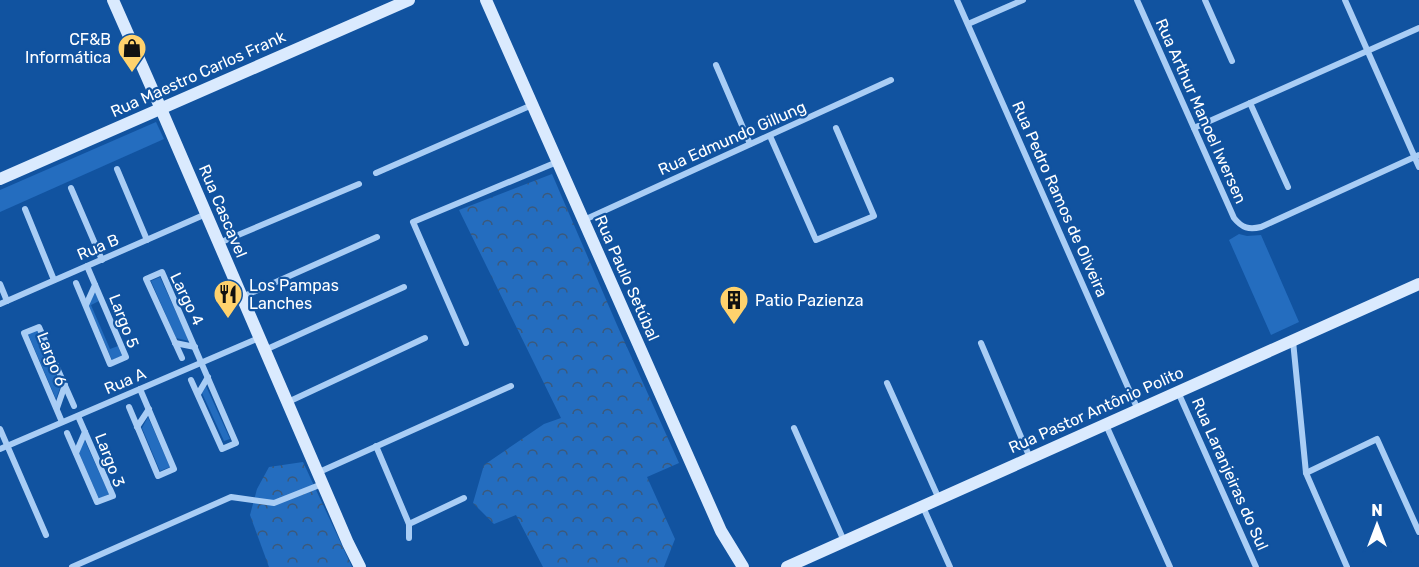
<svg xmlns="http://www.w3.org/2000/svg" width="1419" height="567" viewBox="0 0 1419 567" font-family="Rubik,sans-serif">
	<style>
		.forest { fill: url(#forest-crowns) }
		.green { fill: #246dbf }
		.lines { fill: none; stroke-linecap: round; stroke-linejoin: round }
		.minor { stroke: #a9cdf5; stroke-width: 6 }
		.secondary { stroke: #daeafe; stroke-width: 12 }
		.labels { text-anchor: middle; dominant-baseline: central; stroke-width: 4.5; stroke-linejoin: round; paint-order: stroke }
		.poi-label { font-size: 16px; fill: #fff; stroke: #1153a0; text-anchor: start }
		.street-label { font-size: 16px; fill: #fff; stroke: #1153a0 }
	</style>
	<defs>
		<pattern id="forest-crowns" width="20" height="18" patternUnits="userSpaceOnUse" patternTransform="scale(1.5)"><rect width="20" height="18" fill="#246dbf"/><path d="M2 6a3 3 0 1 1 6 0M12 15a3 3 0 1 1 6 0" fill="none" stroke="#3c597a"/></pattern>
	</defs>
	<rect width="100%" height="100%" fill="#1153a0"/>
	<g class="forest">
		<polygon points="552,174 617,325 679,463 647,477 675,539 664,567 543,567 516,515 494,524 473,503 484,465 544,424 561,418 459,210"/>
		<polygon points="303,462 352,567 269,567 250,515 257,489 269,467"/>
	</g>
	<g class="green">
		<polygon points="156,122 164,139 0,212 0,190"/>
		<polygon points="1239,234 1247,236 1261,235 1299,322 1271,335 1229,240"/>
		<polygon points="160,277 189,341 176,338 151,281"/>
		<polygon points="95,291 99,301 91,305 110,349 118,346 122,356 112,360 88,305"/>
		<polygon points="38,330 61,385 56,399 28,334"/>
		<polygon points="206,386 230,439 224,441 202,393"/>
		<polygon points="148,417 170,467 160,471 142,428"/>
		<polygon points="84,439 109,494 99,499 79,453"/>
	</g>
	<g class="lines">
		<g class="minor">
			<polyline points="957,0 1138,410"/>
			<path d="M1137 0 1234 218C1242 228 1249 230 1261 227L1419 155"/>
			<polyline points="1205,0 1232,61"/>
			<polyline points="1345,0 1419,167"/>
			<polyline points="968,24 1023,0"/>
			<polyline points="716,65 750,144"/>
			<polyline points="1250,103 1288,187"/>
			<polyline points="1194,128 1419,28"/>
			<polyline points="770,136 816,240 874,216 836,128"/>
			<polyline points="117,169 147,240"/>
			<polyline points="376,173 532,105"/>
			<polyline points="71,188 102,260"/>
			<polyline points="25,209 54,280"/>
			<polyline points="584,220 891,80"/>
			<polyline points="219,243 359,184"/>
			<polyline points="76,283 110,364 126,357 87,266"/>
			<polyline points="0,284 7,301"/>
			<polyline points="242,297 377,237"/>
			<polyline points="0,304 206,214"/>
			<polyline points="86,305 95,285"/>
			<polyline points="1293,341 1306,473 1347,567"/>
			<polyline points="175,343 195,347"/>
			<polyline points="466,343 413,222 557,162"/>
			<polyline points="981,343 1030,458"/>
			<polyline points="265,350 404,287"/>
			<polyline points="182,358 146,279 162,272 236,443 222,449 191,380"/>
			<polyline points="887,383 939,499"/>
			<polyline points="1178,392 1256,567"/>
			<polyline points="198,394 208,377"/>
			<polyline points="288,402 425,338"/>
			<polyline points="129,407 158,476 174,469 140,389"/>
			<polyline points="57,408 65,385"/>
			<polyline points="62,422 24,333 39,327 74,406"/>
			<polyline points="1106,425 1170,567"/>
			<polyline points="137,427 149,409"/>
			<polyline points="794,428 844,541"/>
			<polyline points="0,429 46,535"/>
			<polyline points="67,433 97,502 113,496 78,416"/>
			<polyline points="376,446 409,524 409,538"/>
			<polyline points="0,449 259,338"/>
			<polyline points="76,453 85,432"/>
			<polyline points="317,473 511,386"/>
			<polyline points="1306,473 1377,439 1419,532"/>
			<polyline points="923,507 950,567"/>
			<polyline points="409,524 464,498"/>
			<polyline points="72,567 231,497 274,503 322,484"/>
		</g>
		<g class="secondary">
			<polyline points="113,0 161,109 348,543 360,567"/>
			<polyline points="486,0 721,531 743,567"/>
			<polyline points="0,179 409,0"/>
			<polyline points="787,567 1419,284"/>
		</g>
	</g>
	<defs>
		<g id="shop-pin" transform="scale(1.5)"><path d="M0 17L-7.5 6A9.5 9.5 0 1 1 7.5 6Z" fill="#ffd26d" stroke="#1153a0"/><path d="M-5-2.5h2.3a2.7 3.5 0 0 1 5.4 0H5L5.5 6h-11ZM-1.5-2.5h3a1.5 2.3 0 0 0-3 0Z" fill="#111"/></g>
		<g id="restaurant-pin" transform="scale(1.5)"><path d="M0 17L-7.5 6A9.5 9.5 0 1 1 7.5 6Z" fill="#ffd26d" stroke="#1153a0"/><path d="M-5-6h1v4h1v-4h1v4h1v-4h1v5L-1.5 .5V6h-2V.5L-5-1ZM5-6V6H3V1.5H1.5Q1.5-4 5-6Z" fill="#111"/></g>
		<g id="building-pin" transform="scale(1.5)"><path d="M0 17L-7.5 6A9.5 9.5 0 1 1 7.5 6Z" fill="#ffd26d" stroke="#1153a0"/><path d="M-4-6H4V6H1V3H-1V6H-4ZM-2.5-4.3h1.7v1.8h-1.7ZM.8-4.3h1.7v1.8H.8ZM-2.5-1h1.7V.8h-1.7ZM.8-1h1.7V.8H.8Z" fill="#111"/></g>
	</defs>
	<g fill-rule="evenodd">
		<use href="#shop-pin" x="132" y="48"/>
		<use href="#restaurant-pin" x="228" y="294"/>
		<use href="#building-pin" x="734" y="300"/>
	</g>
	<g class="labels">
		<g class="poi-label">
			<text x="111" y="39" text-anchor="end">CF&amp;B<tspan x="111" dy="18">Informática</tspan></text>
			<text x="249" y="285">Los Pampas<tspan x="249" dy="18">Lanches</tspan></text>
			<text x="755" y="300">Patio Pazienza</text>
		</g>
		<g class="street-label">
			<text transform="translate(198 74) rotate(-24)">Rua Maestro Carlos Frank</text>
			<text transform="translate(1201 111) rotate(66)">Rua Arthur Manoel Iwersen</text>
			<text transform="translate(732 138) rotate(-24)">Rua Edmundo Gillung</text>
			<text transform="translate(1060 199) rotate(66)">Rua Pedro Ramos de Oliveira</text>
			<text transform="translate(223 211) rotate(67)">Rua Cascavel</text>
			<text transform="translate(98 247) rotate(-23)">Rua B</text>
			<text transform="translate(627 278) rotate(66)">Rua Paulo Setúbal</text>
			<text transform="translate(187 299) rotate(64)">Largo 4</text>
			<text transform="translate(124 321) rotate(69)">Largo 5</text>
			<text transform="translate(52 359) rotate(69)">Largo 6</text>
			<text transform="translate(125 381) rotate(-23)">Rua A</text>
			<text transform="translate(1096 410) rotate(-24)">Rua Pastor Antônio Polito</text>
			<text transform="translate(110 460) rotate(69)">Largo 3</text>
			<text transform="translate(1230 474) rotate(66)">Rua Laranjeiras do Sul</text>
		</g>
	</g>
	<g transform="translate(1377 525)" stroke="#1153a0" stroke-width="4.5" paint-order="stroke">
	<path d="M0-4.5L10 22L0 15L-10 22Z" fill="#ffffff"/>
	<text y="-9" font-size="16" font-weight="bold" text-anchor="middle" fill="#ffffff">N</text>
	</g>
</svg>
